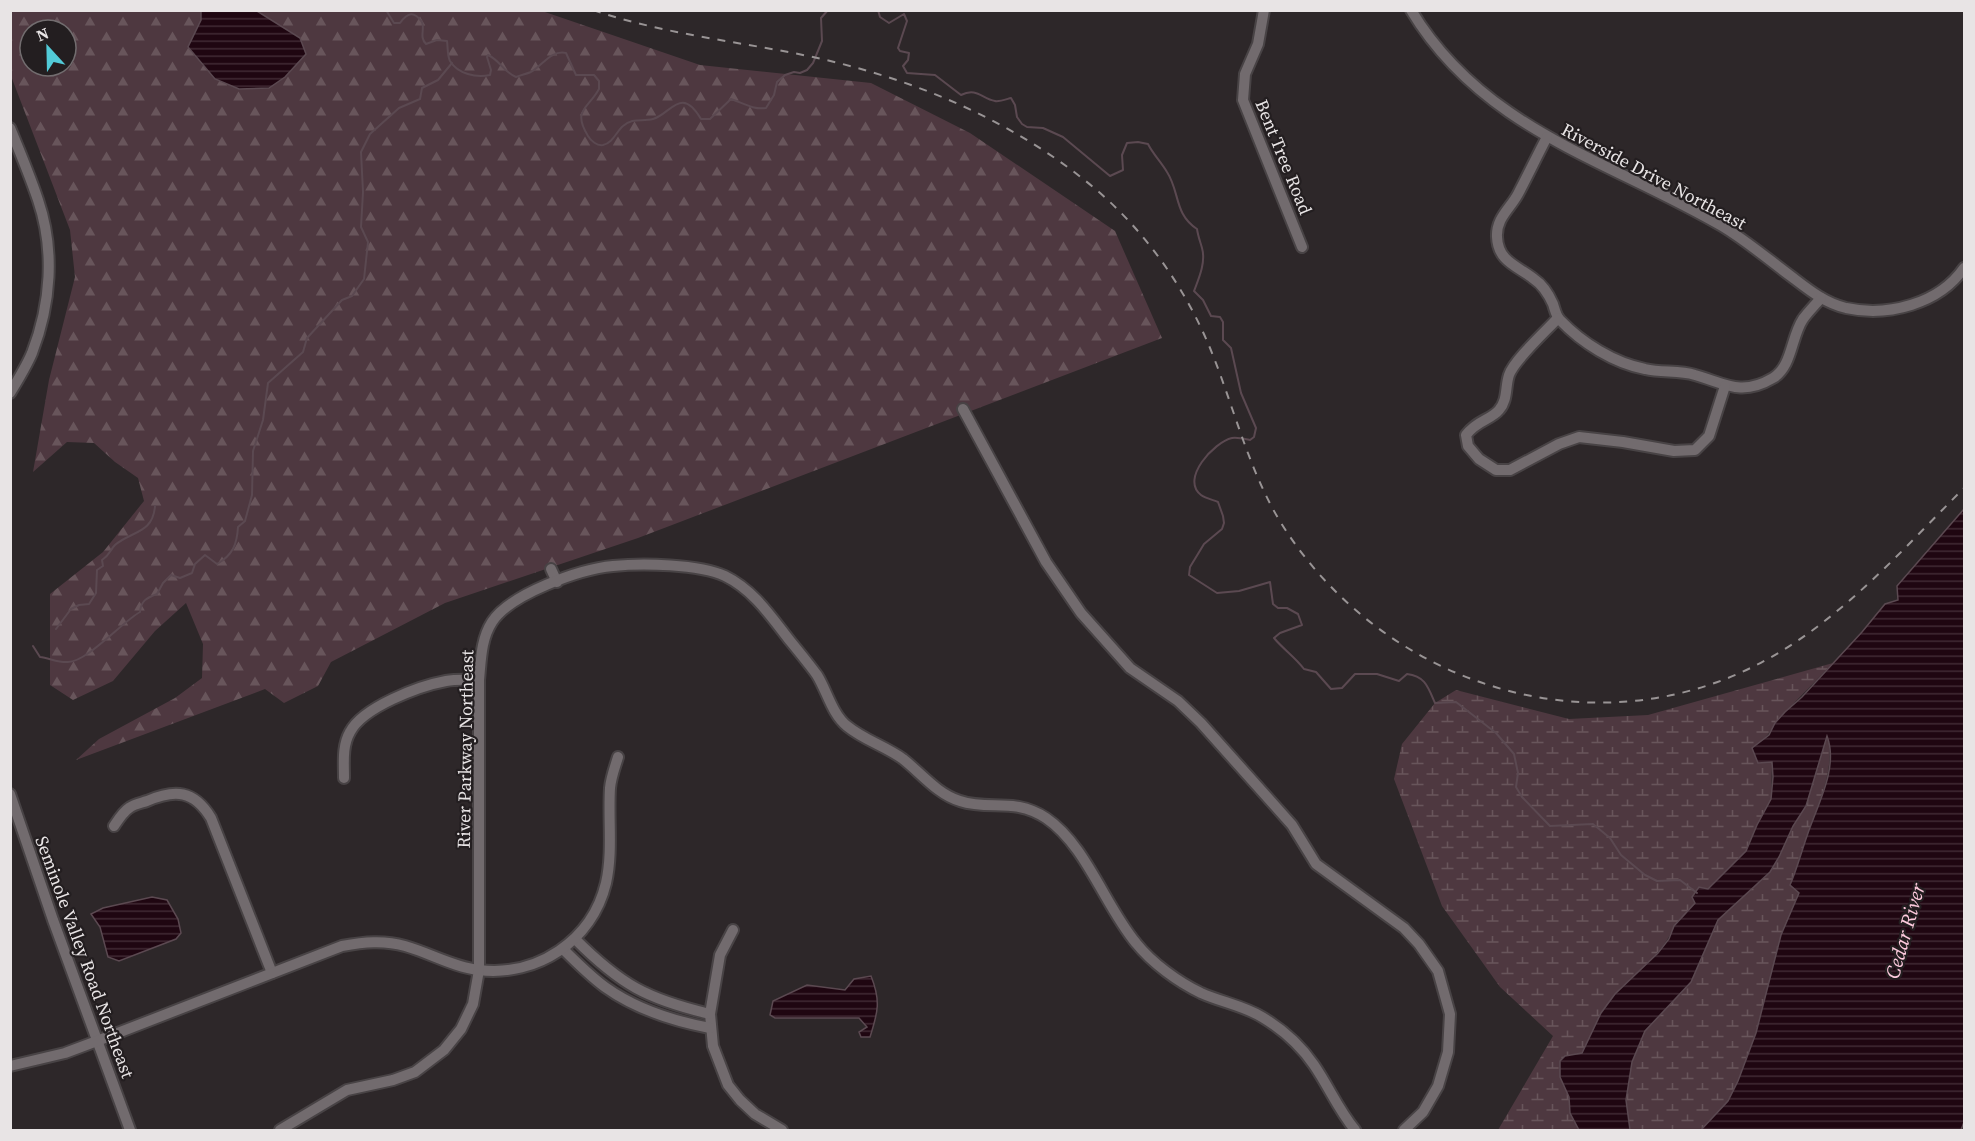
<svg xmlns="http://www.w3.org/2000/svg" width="1975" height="1141" viewBox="0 0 1975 1141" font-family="'Source Serif 4',serif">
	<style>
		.forest { fill: url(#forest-firs); fill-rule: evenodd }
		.wetland { fill: url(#wetland-marsh) }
		.water { fill: url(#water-rules); stroke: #5b4951; stroke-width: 1.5 }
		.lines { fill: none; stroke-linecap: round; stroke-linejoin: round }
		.stream { stroke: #5b4951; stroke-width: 2 }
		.minor-casing { stroke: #484345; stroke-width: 14 }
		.minor { stroke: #726b6e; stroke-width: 10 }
		.rail { stroke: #999495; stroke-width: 2; stroke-dasharray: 8 8; stroke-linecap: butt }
		.labels { text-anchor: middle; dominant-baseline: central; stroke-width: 4.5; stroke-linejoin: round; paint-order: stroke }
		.street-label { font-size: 18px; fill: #e8e4e5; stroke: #231e20 }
		.water-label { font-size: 20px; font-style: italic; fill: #fdcadd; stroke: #231e20 }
	</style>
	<defs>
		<pattern id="forest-firs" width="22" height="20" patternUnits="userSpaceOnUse" patternTransform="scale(1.5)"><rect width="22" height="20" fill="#4e3840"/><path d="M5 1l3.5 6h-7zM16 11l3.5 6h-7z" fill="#68555b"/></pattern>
		<pattern id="wetland-marsh" width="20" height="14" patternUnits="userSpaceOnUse" patternTransform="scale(1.5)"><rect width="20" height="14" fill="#4e3840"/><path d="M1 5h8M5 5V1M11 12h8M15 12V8" fill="none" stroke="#68555b"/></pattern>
		<pattern id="water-rules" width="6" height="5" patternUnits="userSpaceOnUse" patternTransform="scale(1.5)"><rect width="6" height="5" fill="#1f0611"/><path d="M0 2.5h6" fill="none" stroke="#402a34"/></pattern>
	</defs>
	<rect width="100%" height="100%" fill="#2d2729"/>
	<path class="forest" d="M10 11H542L700 65 871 83 970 133 1115 231 1162 338 638 538 445 603 331 662 318 686 284 703 265 689 76 760 99 739 175 698 202 678 203 644 186 603 155 631 113 681 73 700 50 685V594L103 552 144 501 138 478 115 462 94 443 67 442 33 472 49 380 75 277 70 230 11 76ZM30 30H66V66H30Z"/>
	<g class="wetland">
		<path d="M1833 663C1817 680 1800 696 1784 714 1771 728 1770 737 1752 748L1772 761 1771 799 1757 825 1746 851 1674 926C1663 955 1636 971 1617 993 1601 1011 1592 1032 1582 1053L1565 1056 1560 1077 1569 1097 1570 1113 1579 1130H1498L1553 1036 1500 987 1442 906 1394 779 1402 744 1435 703 1456 690 1569 719 1648 715Z"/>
		<path d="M1827 734C1837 769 1817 804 1807 837 1801 853 1797 869 1791 885L1799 893 1781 935 1756 1033 1738 1081 1728 1101 1701 1130H1630L1626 1100 1632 1062 1645 1031 1691 982 1718 920 1770 872 1779 857 1793 826 1806 806Z"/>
	</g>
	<g class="water">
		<polygon points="201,11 257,11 300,38 306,54 285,77 269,88 239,89 215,79 188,47 201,20"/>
		<path d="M1964 509V1122L1961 1130H1701L1728 1101 1738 1081 1756 1033 1781 935 1799 893 1790 885C1797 869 1801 853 1807 836 1817 805 1839 768 1827 736L1806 806 1793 826 1779 857 1770 872 1718 920 1691 982 1645 1031 1632 1062 1626 1100 1630 1130H1579L1570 1113 1569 1097 1560 1077V1061L1565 1056 1582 1053 1601 1013 1615 994 1658 953 1669 939 1674 926 1695 903 1692 897 1699 887 1708 889 1746 851 1757 825 1771 799 1773 777 1772 762 1758 763 1752 748 1769 735 1775 723 1785 712 1802 697 1862 632 1885 604 1898 600 1897 586Z"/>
		<polygon points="152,897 167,900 178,919 181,933 176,939 119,961 108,957 100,927 91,914 103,908"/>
		<path d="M871 976C881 1001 878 1012 870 1037H861L859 1032 867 1027 859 1018H775L770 1015 773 1001 807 985 845 990 854 979Z"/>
	</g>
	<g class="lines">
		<g class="stream">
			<path d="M386 10 394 23H400C408 12 414 11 422 22 425 30 419 37 426 44L437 40 447 41C448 47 447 55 450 61 458 74 476 78 490 75L491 70 487 57 488 55C501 61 502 71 516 77 521 75 526 74 531 72 543 65 551 50 566 53L576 75H594L599 81V89C588 109 572 110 588 136 591 141 597 146 603 145 613 143 616 132 623 126 633 117 642 122 653 119 671 114 681 85 701 119H710L731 99C743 103 753 110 766 108L774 95 777 82 785 75 794 72 800 73 807 70 813 63 822 41 821 18 828 10"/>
			<path d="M878 10 880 17 889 23 904 14 907 21 898 48 900 51 909 53 908 60 903 66 907 73 935 75 961 95C977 87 982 99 995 101 999 102 1007 99 1011 98L1015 105 1017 117 1022 124 1027 127 1043 128 1063 137 1110 176 1123 170 1122 155 1127 143 1138 142 1148 144C1153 154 1161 162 1167 172 1180 192 1174 214 1197 229 1198 236 1200 241 1202 248 1206 262 1199 278 1194 291L1203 300 1211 316 1220 317 1223 322V340L1231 348 1241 393 1256 428 1254 437 1250 440C1245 439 1237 437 1232 438 1214 442 1180 479 1201 495 1205 498 1213 500 1218 502L1223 516 1224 523 1222 529 1204 544 1190 567 1189 575 1217 593 1239 591 1270 582 1273 604 1278 608H1287L1298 614 1302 625 1280 633 1274 638C1283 649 1295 657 1304 669L1316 672 1331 689 1342 688 1355 674H1377L1399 681 1407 674C1425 676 1428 687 1435 703L1456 702 1496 733 1514 754 1518 773 1516 787 1522 797 1550 826 1593 824 1610 838 1621 855 1645 875 1657 881 1680 880 1697 893"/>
			<path d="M56 629 71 609 79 605 89 604 96 593 97 570 103 566 102 560C110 555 110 550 115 545 131 531 153 534 155 506"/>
			<path d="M33 646 40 657C49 658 59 663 68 662 87 662 122 622 140 612 141 601 146 598 157 594L163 583 171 575 180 578 192 573 195 564 205 555 217 564C233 555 237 544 238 527L245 521 252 495 253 451 263 420 268 383 303 352 307 338 342 300 352 296 364 279 368 242 361 227 363 192 361 152 370 134 399 108 420 99 422 88 438 80 452 63"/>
		</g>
		<g class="minor-casing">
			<g id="minor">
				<polyline points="1264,10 1258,44 1245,74 1243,100 1302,247"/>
				<path d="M1411 10C1483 130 1609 160 1722 226 1747 241 1769 260 1792 277 1809 290 1825 303 1846 308 1888 317 1939 304 1964 268"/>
				<path d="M10 128C20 152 30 176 38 200 55 250 51 304 32 353 26 367 18 380 10 393"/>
				<path d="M1547 137C1537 156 1528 175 1518 194 1510 209 1496 218 1497 237 1498 262 1518 266 1534 279 1543 285 1549 295 1553 304 1555 310 1556 316 1560 320 1582 343 1614 363 1645 369 1662 373 1679 370 1695 375 1724 383 1741 397 1773 378 1792 367 1791 337 1803 319 1808 312 1815 305 1821 298"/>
				<path d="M1558 318C1546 331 1514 360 1509 375 1505 387 1508 400 1499 410 1491 420 1477 420 1466 435L1468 446 1479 459 1496 470H1510L1559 444 1579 437 1623 442 1674 451 1695 450 1709 436 1725 386"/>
				<polyline points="963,409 1046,562 1081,613 1130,668 1178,701 1201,723 1292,825 1316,864 1404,928 1419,944 1438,971 1450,1014 1448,1052 1438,1086 1423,1112 1404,1130"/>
				<polyline points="551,569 557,582"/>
				<path d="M344 778C344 763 342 746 350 732 363 707 419 686 446 681 457 679 468 680 479 680"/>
				<polyline points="10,794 53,920 130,1130"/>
				<path d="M114 826C118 820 123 812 129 808 134 804 141 803 147 801 175 789 194 790 211 818L272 973"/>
				<polyline points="733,930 720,955 710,1014 713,1046 728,1085 740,1100 755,1114 782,1130"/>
				<path d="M575 939C621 985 647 999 710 1014"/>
				<path d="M563 949C576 962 590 976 605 987 637 1010 673 1021 710 1028"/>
				<path d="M10 1066 65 1053 97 1041 342 946C364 942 384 940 405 946 430 953 453 967 479 970 537 977 592 941 606 883 613 852 608 819 610 788 611 777 615 767 618 757"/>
				<path d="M280 1130 347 1090 393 1080 415 1072 444 1050 461 1029 473 1004 479 970V680C481 660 481 639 492 622 510 594 580 569 613 566 642 563 699 564 725 576 754 590 772 618 791 642 800 653 809 664 817 675 827 691 832 714 847 726 864 740 885 746 903 759 921 773 937 794 960 801 990 811 1014 797 1046 818 1086 845 1105 906 1136 943 1152 963 1178 982 1201 993 1221 1002 1244 1006 1262 1017 1282 1029 1301 1046 1314 1065 1329 1087 1338 1109 1355 1130"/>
			</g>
		</g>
		<use href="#minor" class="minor"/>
		<path class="rail" d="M593 10C663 34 736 41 808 56 913 78 1016 121 1099 192 1147 234 1185 288 1210 348 1233 404 1247 465 1278 518 1378 684 1593 755 1766 660 1843 618 1903 549 1964 488"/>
	</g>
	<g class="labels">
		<g class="street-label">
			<text transform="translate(1284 157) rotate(68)">Bent Tree Road</text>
			<text transform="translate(1654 176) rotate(28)">Riverside Drive Northeast</text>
			<text transform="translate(465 749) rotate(-89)">River Parkway Northeast</text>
			<text transform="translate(85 957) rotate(70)">Seminole Valley Road Northeast</text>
		</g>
		<g class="water-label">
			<text transform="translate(1905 931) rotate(-74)">Cedar River</text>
		</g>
	</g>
	<rect width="1975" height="1141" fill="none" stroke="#e8e4e5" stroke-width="24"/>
	<g transform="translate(48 48) rotate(338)"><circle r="28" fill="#231e20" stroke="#726d6f" stroke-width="1.5"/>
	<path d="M0-4.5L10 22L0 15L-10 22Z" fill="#52cbd8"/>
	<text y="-9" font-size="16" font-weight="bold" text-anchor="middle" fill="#e8e4e5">N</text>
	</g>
</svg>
